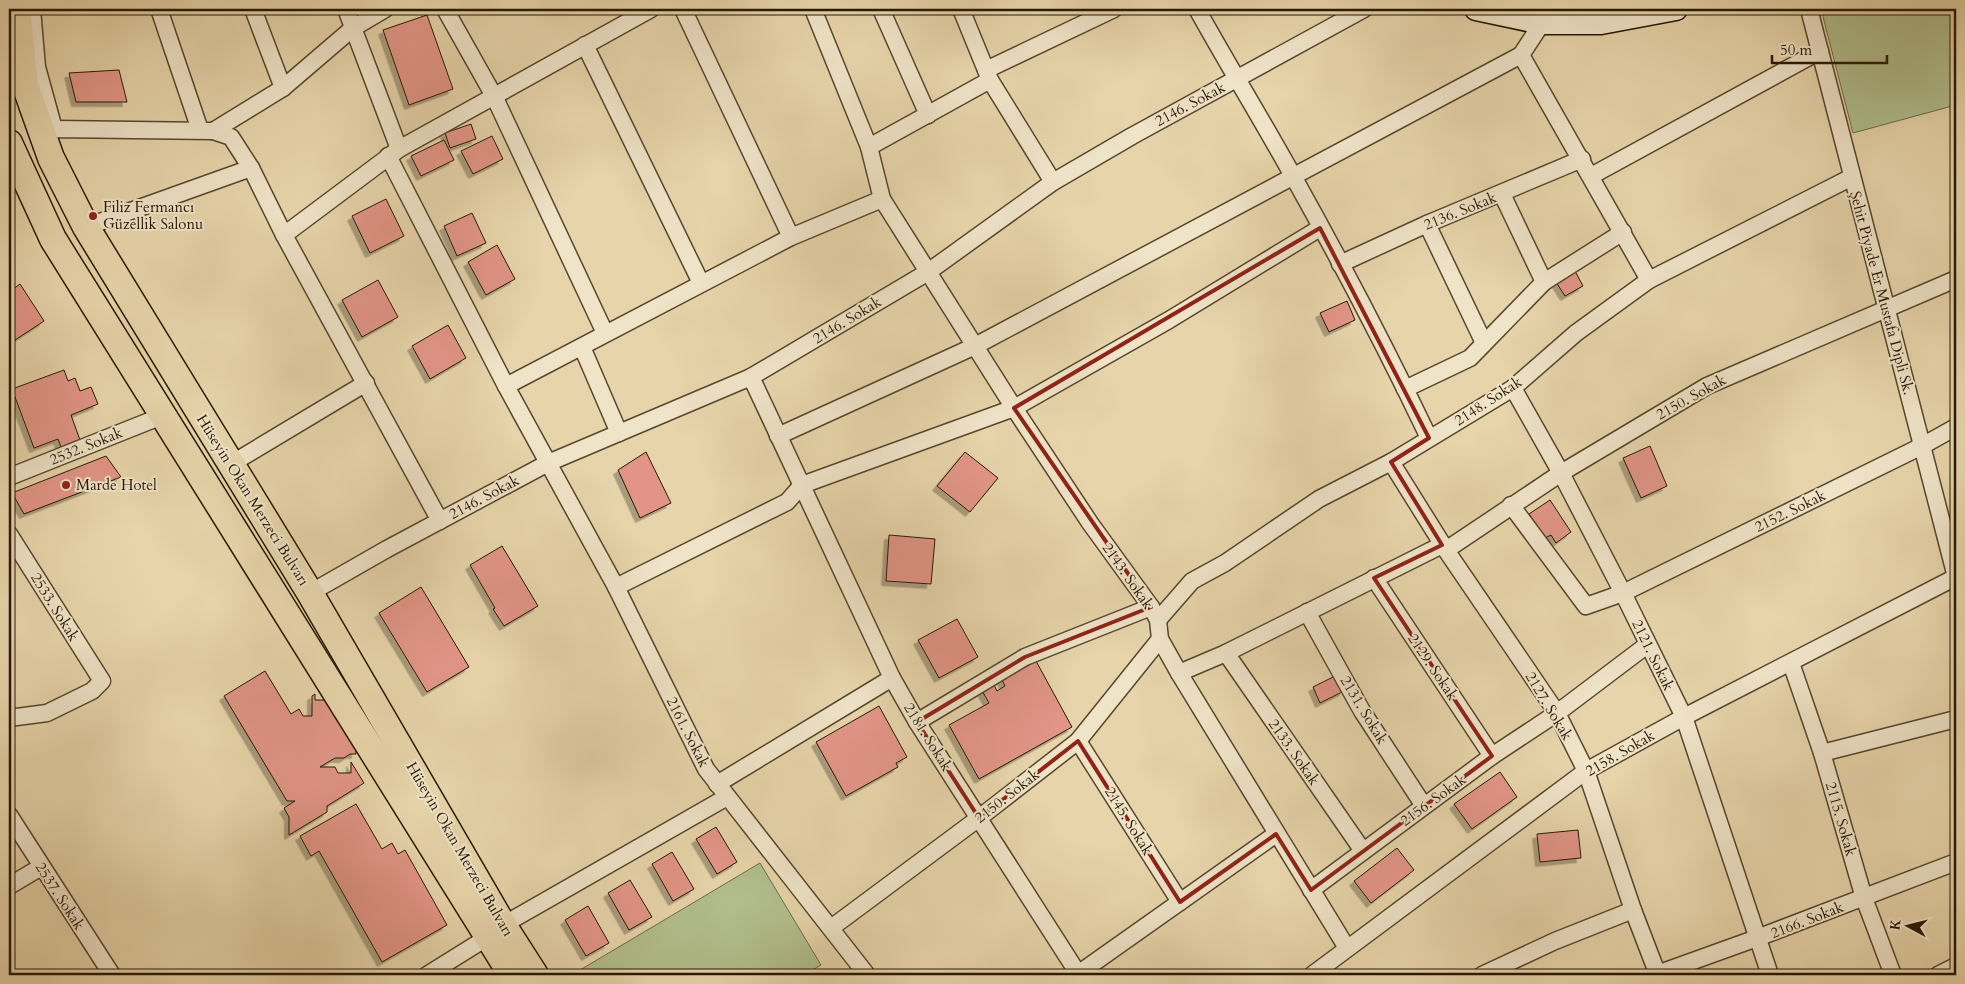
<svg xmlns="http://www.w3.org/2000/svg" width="1965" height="984" viewBox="0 0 1965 984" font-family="Cardo,serif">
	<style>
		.green { fill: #b1be8c; stroke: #6c6b48 }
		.building { fill: #e29587; stroke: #271803; filter: url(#shadow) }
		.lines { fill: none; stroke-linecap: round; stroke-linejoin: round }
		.street-casing { stroke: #57472d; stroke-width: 19 }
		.secondary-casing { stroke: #271803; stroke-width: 25 }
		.primary-casing { stroke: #271803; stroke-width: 29 }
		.street { stroke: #efe3c8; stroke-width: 16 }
		.secondary { stroke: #efe3c8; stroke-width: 22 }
		.primary { stroke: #e7d4aa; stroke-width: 26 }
		.marked { fill: none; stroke: #8f2418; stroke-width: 4; stroke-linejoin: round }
		.poi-dot { fill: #8f2418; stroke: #efe3c8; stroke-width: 2 }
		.labels { text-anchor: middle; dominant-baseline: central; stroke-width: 4; stroke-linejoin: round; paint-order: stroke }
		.street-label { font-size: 15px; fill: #271803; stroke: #efe3c8 }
		.poi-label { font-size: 15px; fill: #271803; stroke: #efe3c8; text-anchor: start }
	</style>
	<defs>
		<filter id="shadow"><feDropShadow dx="-4.5" dy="4.5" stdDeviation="0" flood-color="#0004"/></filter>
	</defs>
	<rect width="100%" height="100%" fill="#e7d4aa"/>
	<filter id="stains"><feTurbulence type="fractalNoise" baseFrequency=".004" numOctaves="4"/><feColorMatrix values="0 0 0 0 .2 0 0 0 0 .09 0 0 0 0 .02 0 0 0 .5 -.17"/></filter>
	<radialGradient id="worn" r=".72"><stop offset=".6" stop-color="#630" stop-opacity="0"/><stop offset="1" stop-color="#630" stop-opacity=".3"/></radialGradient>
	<g class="green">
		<polygon points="1821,9 1952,9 1956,24 1956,105 1853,133"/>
		<polygon points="760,863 821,965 804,975 576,975 575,973"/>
	</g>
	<g class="building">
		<polygon points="427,15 453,89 409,105 383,30"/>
		<polygon points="119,70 127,102 76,102 69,73"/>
		<polygon points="471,124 476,139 450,148 445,133"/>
		<polygon points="492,136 503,159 473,174 461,151"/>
		<polygon points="444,140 454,160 421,176 411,156"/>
		<polygon points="386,199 404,236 370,253 352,216"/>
		<polygon points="472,213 486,243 457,256 444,226"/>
		<polygon points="497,245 515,279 486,295 468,262"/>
		<polygon points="1575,271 1583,286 1565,296 1556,282"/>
		<polygon points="378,280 398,317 362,337 342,300"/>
		<polygon points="20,284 44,321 9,344 9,292"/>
		<polygon points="1347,301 1355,320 1329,332 1320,313"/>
		<polygon points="448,325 466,358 430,379 412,346"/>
		<polygon points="64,370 68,381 75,378 80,391 91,387 98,404 71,415 80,440 61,447 58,439 34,448 12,389"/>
		<polygon points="1650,446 1667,486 1641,498 1623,458"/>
		<polygon points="646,452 671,503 640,518 618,470"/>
		<polygon points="965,452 998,478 970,512 937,486"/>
		<polygon points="106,456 121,477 24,514 12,493"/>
		<polygon points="1550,500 1571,532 1556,543 1551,535 1545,538 1529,514"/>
		<polygon points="889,535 935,539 931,584 886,581"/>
		<polygon points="502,546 538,606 504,626 493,609 495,608 470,565"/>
		<polygon points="421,587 469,667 427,692 379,613"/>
		<polygon points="957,619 978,657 939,678 918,640"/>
		<polygon points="1036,661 1072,727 979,779 949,725 989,703 981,689 993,683 997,691 1005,686 1002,680"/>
		<polygon points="265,671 291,714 299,709 303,716 312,716 312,696 315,694 315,700 327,700 356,749 356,754 350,754 344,758 335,758 320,767 335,767 338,773 351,773 351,762 364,783 327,806 327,812 289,835 289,817 284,808 295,801 287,801 224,696"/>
		<polygon points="1337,675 1344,691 1320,703 1313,687"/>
		<polygon points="879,706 907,757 896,763 898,767 846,796 816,742"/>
		<polygon points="1500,772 1517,797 1472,829 1454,804"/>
		<polygon points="356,804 382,849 392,843 398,854 405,850 447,925 382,962 319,851 311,856 300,836"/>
		<polygon points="716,827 737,862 717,874 696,839"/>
		<polygon points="1578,830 1581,858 1540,862 1537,834"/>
		<polygon points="1397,848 1414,870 1371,903 1354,881"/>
		<polygon points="672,852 694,889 673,901 652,864"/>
		<polygon points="630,880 652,917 629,930 608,893"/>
		<polygon points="588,906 609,943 586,956 565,920"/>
	</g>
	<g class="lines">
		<g class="street-casing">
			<g id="street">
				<polyline points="32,9 37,67 54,129"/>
				<polyline points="159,9 200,130"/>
				<polyline points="253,9 283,88"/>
				<polyline points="346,9 399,149"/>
				<polyline points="445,9 494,96 605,333"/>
				<polyline points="683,9 791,237"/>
				<polyline points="813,9 869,147 882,199 1014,408 1090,523 1151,607 1158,620 1160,639 1179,673 1347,948"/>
				<polyline points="881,9 928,115"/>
				<polyline points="961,9 990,80 1053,182"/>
				<path d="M1197 9C1228 65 1262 120 1293 176 1341 262 1387 350 1429 438"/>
				<polyline points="1809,9 1956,577"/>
				<polyline points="1542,23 1521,55 1649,280"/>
				<polyline points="585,45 701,283"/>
				<polyline points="986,70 1114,9"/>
				<polyline points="213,131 283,88 353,28 385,9"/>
				<polyline points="42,136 54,129 213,131 231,137 251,168 284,235 440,521"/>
				<polyline points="869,147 990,80"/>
				<polyline points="388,156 506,386 616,587 706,769 867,975"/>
				<polyline points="1591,176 1820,51"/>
				<polyline points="1502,194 1544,282"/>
				<polyline points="1427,224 1484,343"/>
				<polyline points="86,227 251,168"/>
				<polyline points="284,235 399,149 651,9"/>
				<polyline points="1340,264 1427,224 1582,159"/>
				<polyline points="582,347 619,433"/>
				<polyline points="751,377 892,678 917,722 1079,975"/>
				<polyline points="506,386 791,237 882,199"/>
				<polyline points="1513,388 1561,473 1623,593 1684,717 1770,975"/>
				<polyline points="1405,389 1470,358 1544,282 1623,232"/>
				<polyline points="778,436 975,346 1521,55"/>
				<polyline points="1391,462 1446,550 1557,713 1586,771 1633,910 1658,975"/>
				<polyline points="231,464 366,383"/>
				<polyline points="9,477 162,416"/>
				<polyline points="1511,505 1586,606 1623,593 1922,446 1956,427"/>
				<polyline points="9,534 102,681 92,691 47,713 9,718"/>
				<polyline points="1446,550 1561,473 1707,386 1956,279"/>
				<polyline points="1374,578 1492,756"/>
				<polyline points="616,587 787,502 802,485 1014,408 1169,320 1320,228"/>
				<polyline points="310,593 387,549 548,463 751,377 928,272 1053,182 1132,136 1364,9"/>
				<polyline points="1307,612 1362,711 1424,806"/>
				<polyline points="1158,620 1192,581 1225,563 1319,499 1391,462 1513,388 1576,333 1649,280 1852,177"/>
				<polyline points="1226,653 1363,851"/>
				<polyline points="1791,663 1822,753 1864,898 1893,975"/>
				<polyline points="1179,673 1226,653 1442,545"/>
				<polyline points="917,722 1025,657 1151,607"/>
				<polyline points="1078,741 1180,902"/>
				<polyline points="1822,753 1956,719"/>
				<polyline points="717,784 892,678"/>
				<polyline points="9,815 112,975"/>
				<polyline points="9,886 41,867"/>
				<polyline points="1311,890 1492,756 1557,713 1647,645"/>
				<polyline points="503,925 727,797"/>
				<polyline points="831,928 979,818 1078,741 1160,639"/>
				<polyline points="1078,974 1276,834"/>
				<polyline points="1657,974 1757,938 1956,862"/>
				<polyline points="427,975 488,937"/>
				<polyline points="1312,975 1586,771 1684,717 1956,577"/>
				<polyline points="1482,975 1555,941 1633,910"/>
				<polyline points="1938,975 1956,966"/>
			</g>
		</g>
		<g class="secondary-casing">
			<polyline id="secondary" points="1476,9 1542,23 1601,23 1676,9"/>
		</g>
		<g class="primary-casing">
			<g id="primary">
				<polyline points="17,9 25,85 51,158 86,227 310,593 503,925 535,975"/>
				<polyline points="9,143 53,239 512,975"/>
			</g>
		</g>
		<use href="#street" class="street"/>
		<use href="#secondary" class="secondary"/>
		<use href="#primary" class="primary"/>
	</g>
	<path class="marked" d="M1320 228 1429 438 1391 462 1442 545 1374 578 1492 756 1311 890 1276 834 1180 902 1078 741 979 818 917 722 1025 657 1151 607 1014 408Z"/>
	<g class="poi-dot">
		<circle cx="93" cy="216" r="5"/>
		<circle cx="66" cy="485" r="5"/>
	</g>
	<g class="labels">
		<g class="street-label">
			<text transform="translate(1190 104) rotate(-28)">2146. Sokak</text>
			<text transform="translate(1460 211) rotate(-22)">2136. Sokak</text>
			<text transform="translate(1882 293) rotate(75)">Şehit Piyade Er Mustafa Dipli Sk.</text>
			<text transform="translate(847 320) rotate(-31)">2146. Sokak</text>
			<text transform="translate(1691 397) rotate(-29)">2150. Sokak</text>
			<text transform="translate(1488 401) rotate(-33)">2148. Sokak</text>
			<text transform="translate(86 446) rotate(-22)">2532. Sokak</text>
			<text transform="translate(484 497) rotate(-28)">2146. Sokak</text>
			<text transform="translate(253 500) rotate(58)">Hüseyin Okan Merzeci Bulvarı</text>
			<text transform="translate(1790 511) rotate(-26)">2152. Sokak</text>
			<text transform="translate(1128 576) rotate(55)">2143. Sokak</text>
			<text transform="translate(55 607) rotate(58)">2533. Sokak</text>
			<text transform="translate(1653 655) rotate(64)">2121. Sokak</text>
			<text transform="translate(1433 667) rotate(56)">2129. Sokak</text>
			<text transform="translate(1549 706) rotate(59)">2127. Sokak</text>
			<text transform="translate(1364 710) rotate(59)">2131. Sokak</text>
			<text transform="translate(688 732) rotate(63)">2161. Sokak</text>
			<text transform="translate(928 737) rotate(58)">2181. Sokak</text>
			<text transform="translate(1294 752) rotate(55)">2133. Sokak</text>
			<text transform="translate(1620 753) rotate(-30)">2158. Sokak</text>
			<text transform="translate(1007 796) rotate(-38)">2150. Sokak</text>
			<text transform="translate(1433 800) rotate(-36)">2156. Sokak</text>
			<text transform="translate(1841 819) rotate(74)">2115. Sokak</text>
			<text transform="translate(1129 821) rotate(58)">2145. Sokak</text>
			<text transform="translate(460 849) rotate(60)">Hüseyin Okan Merzeci Bulvarı</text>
			<text transform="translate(60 896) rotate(57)">2537. Sokak</text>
			<text transform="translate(1807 920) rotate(-21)">2166. Sokak</text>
		</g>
		<g class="poi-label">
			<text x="103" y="207">Filiz Fermancı<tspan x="103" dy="17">Güzellik Salonu</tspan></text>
			<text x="76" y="485">Marde Hotel</text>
		</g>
	</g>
	<rect width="1965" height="984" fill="none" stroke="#e7d4aa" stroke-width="30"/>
	<rect x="10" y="10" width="1945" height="964" fill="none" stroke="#271803" stroke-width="2.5"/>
	<rect x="15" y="15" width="1935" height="954" fill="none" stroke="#271803"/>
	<g transform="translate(1908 926) rotate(277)" stroke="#efe3c8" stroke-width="4" paint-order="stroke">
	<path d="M0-4L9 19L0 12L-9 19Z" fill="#271803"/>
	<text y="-8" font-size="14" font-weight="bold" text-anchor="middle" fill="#271803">K</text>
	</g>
	<path d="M1772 55v8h115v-8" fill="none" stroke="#271803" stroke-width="2.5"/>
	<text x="1780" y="55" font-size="15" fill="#271803" stroke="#efe3c8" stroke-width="4" paint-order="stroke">50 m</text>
	<rect width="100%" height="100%" filter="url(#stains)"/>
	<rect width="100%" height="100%" fill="url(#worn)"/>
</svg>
